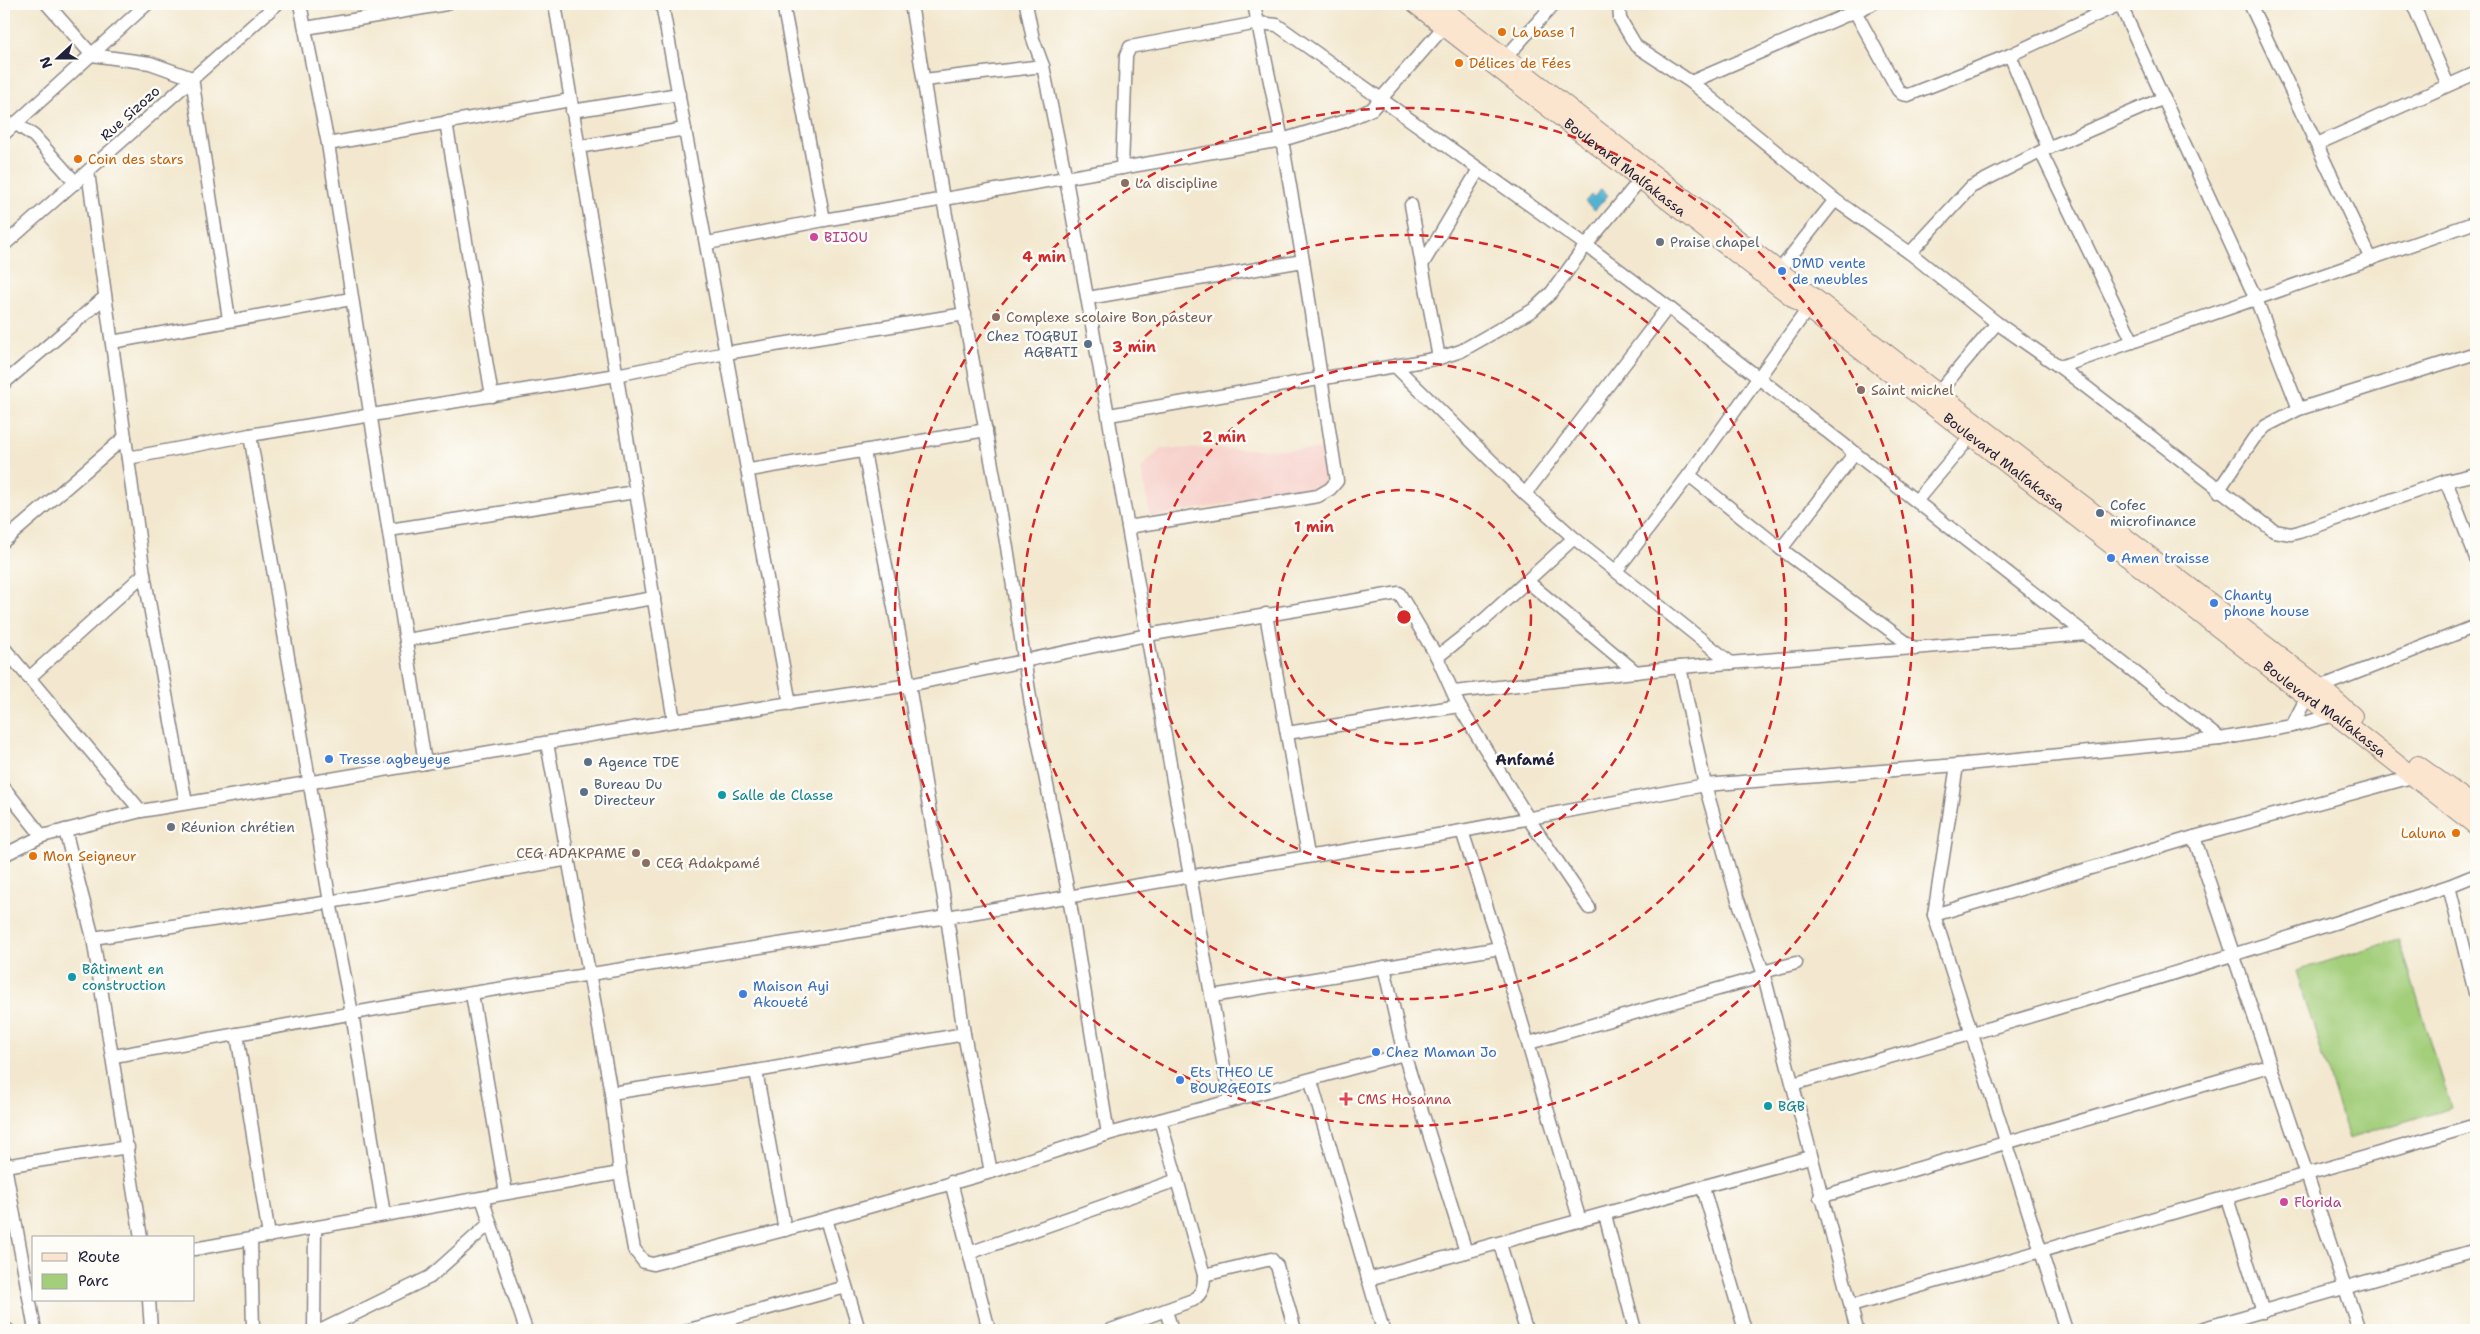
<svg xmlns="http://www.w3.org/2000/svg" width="2480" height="1334" viewBox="0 0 2480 1334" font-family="'Shantell Sans',sans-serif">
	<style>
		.built { fill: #f7d0ca }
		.green { fill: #a3ce7a; stroke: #62785a }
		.water { fill: #53b4d2; stroke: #3a6b86 }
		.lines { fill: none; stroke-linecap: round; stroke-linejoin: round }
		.street-casing { stroke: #8a8585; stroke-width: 15 }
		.secondary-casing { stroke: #8a8585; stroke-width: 20 }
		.street { stroke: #fff; stroke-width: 12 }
		.secondary { stroke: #fce5cf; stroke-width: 18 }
		.ring { fill: none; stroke: #d62828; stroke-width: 2.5; stroke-dasharray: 9 6 }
		.food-dot { fill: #e8710a; stroke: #fdfcf7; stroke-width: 2 }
		.education-dot { fill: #8d6e63; stroke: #fdfcf7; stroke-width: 2 }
		.hotel-dot { fill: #d1479c; stroke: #fdfcf7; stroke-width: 2 }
		.worship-dot { fill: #6b7280; stroke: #fdfcf7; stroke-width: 2 }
		.shop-dot { fill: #3f7fe0; stroke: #fdfcf7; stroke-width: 2 }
		.service-dot { fill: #5c6f8a; stroke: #fdfcf7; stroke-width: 2 }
		.culture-dot { fill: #0f9aa8; stroke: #fdfcf7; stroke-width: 2 }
		.health-dot { fill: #e0444e; stroke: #fdfcf7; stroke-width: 2 }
		.labels { text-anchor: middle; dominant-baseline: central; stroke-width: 5; stroke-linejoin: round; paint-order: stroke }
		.food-label { font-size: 14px; fill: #c56008; stroke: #fdfcf7; text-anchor: start }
		.street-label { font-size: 14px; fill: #22223b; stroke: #fdfcf7 }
		.education-label { font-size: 14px; fill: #785e54; stroke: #fdfcf7; text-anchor: start }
		.hotel-label { font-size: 14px; fill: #b23c85; stroke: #fdfcf7; text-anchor: start }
		.worship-label { font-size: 14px; fill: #5b616d; stroke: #fdfcf7; text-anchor: start }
		.shop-label { font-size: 14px; fill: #366cbe; stroke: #fdfcf7; text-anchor: start }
		.service-label { font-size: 14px; fill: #4e5e75; stroke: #fdfcf7; text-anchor: start }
		.culture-label { font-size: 14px; fill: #0d838f; stroke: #fdfcf7; text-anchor: start }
		.health-label { font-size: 14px; fill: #be3a42; stroke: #fdfcf7; text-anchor: start }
		.neighbourhood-label { font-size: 15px; font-weight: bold; fill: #22223b; stroke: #fdfcf7 }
		.centre { fill: #d62828; stroke: #fdfcf7; stroke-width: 2.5 }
		.ring-label { font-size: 15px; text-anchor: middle; font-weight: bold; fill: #d62828; stroke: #fdfcf7; stroke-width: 5; stroke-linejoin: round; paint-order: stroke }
	</style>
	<rect width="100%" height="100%" fill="#fdfcf7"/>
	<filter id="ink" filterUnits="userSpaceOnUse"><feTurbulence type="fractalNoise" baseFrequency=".02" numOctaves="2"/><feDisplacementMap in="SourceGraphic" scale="10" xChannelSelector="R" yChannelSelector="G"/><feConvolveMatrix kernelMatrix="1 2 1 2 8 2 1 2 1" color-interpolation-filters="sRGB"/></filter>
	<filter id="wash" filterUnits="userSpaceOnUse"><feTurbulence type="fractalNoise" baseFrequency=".0096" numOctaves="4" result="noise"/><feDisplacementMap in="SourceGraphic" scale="20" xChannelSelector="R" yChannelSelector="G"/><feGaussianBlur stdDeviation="1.12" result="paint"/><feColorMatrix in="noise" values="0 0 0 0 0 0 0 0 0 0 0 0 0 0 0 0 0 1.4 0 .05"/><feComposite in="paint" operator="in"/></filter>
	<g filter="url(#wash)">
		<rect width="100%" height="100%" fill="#f3e8cf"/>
		<polygon class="built" points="1162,448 1323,450 1328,481 1325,487 1150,517 1141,468"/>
		<polygon class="green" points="2399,939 2451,1107 2349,1139 2296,971"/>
		<polygon class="water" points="1601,189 1608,195 1595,210 1585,202 1591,195 1594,197"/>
	</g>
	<g filter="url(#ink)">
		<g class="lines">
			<g class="street-casing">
				<g id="street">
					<polyline points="47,4 92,55"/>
					<polyline points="300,4 328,144 425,763"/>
					<polyline points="555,4 674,721"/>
					<path d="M662 4C705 237 749 470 790 704"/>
					<polyline points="783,4 824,220"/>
					<polyline points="911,4 943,199 1007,547 1031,704 1069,897 1108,1134"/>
					<polyline points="1026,4 1033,39 1043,66 1066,179 1230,1101"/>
					<polyline points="1619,4 1620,19 1636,46 1691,82 1835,200 1910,253 1997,323 2060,367 2274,531 2291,534 2299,532 2446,481 2476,474"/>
					<polyline points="1851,4 1898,90 1902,94 1908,95 2010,55 2120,4"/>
					<polyline points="2120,4 2256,299 2299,409"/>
					<polyline points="2250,4 2371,259"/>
					<polyline points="2413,4 2448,85"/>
					<polyline points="306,28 446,4"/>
					<polyline points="92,55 150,63 192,78 229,319"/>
					<polyline points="2010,55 2048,148"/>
					<polyline points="1505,58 1554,4"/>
					<polyline points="924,80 1043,66"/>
					<polyline points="1691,82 1872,4"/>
					<polyline points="572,111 679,94"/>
					<polyline points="446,122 492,396"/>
					<polyline points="15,123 34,136 76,183"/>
					<polyline points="4,134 147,4"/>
					<polyline points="328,144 570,100"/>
					<polyline points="2317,144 2476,73"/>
					<polyline points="578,147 685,129"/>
					<polyline points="2041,152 2133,342"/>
					<polyline points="1122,168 1126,56 1130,47 1258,23 1277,25 1586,245 1668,307 2220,739"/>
					<polyline points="88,172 144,574 186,803"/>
					<polyline points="1411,205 1439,358"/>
					<polyline points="708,243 824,220 1282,140 1345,121 1372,109 1449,21"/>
					<polyline points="4,245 277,4"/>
					<polyline points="1910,253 1971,187 2048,148 2164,98"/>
					<polyline points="1422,265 1479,169"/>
					<polyline points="1779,271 1835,200"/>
					<polyline points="1088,298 1303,261"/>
					<polyline points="112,342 351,299"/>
					<polyline points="1395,366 1525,494 1574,538 1731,663"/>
					<polyline points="2060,367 2476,222"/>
					<polyline points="4,383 105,297"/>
					<polyline points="1938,393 1997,323"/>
					<polyline points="1109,415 1395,366 1439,358 1461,351 1533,310 1552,292 1586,245 1645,174"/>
					<polyline points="250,435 330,902 352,1013 384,1215"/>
					<polyline points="864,452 909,685 947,917 964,1034 991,1172"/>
					<polyline points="128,458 250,435 616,375 726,353 965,314"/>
					<polyline points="750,470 986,430"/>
					<polyline points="1689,475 1781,549 1915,649"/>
					<polyline points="2446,481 2476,558"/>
					<polyline points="2218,491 2254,438 2266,426 2299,409 2476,353"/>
					<polyline points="1525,494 1668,307"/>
					<polyline points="1916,501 1972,435"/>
					<polyline points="1128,527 1318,496 1330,489 1337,481 1303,261 1282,140 1254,4"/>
					<polyline points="389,530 635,492"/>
					<polyline points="4,541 125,437"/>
					<polyline points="1781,549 1855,453"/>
					<polyline points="1616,571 1689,475 1812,303"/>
					<polyline points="1527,581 1636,672"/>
					<polyline points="1266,614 1308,855"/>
					<polyline points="406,640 654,598"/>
					<polyline points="4,648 141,811"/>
					<polyline points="1437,657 1484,620 1574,538"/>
					<polyline points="1680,667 1705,785 1737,897 1763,972 1857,1330"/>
					<polyline points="29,678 144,574"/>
					<polyline points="1454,692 1680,667 2086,634"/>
					<polyline points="2292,726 2307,697 2320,687 2476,626"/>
					<polyline points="1287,733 1459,706"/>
					<polyline points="547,743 611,1093 620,1173 634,1249 644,1262 653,1264 826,1219 991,1172 1108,1134 1404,1054"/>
					<polyline points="1957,765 1934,915 2066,1330"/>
					<polyline points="4,788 42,836"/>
					<polyline points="65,830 93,938 141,1238"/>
					<polyline points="1462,831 1500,948 1580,1221"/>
					<polyline points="2194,837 2359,1330"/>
					<polyline points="4,855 42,836 141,811 674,721 909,685 1147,635 1399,593 1437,657 1459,706 1528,818 1589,908"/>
					<polyline points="2449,886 2476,997"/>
					<polyline points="1934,915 2194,837 2419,775"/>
					<polyline points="93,938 330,902 569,859"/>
					<polyline points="1384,967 1404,1054 1466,1252"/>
					<polyline points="1763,972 1796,963"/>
					<polyline points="472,994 506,1193"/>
					<polyline points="1212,996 1500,948"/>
					<polyline points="237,1034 269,1236"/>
					<polyline points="1529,1043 1764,976"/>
					<polyline points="114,1056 410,1003 947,917 1462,831 1705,785 1957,765 2220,739 2292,726 2338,714"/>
					<polyline points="756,1071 785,1230"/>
					<polyline points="1311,1081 1383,1330"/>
					<path d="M1793 1084C2014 1023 2232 957 2449 886L2476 875"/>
					<polyline points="611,1093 756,1071 964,1034"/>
					<polyline points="4,1160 35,1330"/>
					<polyline points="4,1166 128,1147"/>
					<polyline points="951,1182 989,1330"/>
					<polyline points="1703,1188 1745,1330"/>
					<polyline points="1820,1197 2269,1066"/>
					<polyline points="482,1198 526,1330"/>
					<polyline points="2227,1198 2263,1312"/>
					<polyline points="1605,1215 1635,1330"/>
					<polyline points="826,1219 859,1330"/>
					<polyline points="251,1240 253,1330"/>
					<polyline points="1500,1244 1526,1330"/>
					<polyline points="194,1249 620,1173"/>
					<polyline points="969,1253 1177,1180"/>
					<polyline points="1204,1275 1271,1259 1277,1266 1295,1330"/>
					<polyline points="1368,1279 1810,1157"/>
					<polyline points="149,1300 151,1330"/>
					<polyline points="1851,1306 2476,1125"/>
					<polyline points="1166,1311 1172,1330"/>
					<polyline points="4,1329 8,1330"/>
					<polyline points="314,1330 315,1229"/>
					<polyline points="322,1330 430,1277 489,1224"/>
					<polyline points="689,1330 846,1287"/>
					<path d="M1111 1330 1193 1300C1203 1293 1204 1286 1204 1275L1160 1120"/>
					<polyline points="2197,1330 2476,1250"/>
				</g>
			</g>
			<g class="secondary-casing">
				<g id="secondary">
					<path id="s1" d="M1415 4 2307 697 2340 719 2476 826"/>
					<polyline points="1437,4 1648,170 2320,687 2353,716"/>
					<polyline points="2418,765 2476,807"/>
				</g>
			</g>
			<use href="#street" class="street"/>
			<use href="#secondary" class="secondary"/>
		</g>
	</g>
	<g class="ring">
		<circle cx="1404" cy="617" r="127"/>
		<circle cx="1404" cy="617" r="255"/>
		<circle cx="1404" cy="617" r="382"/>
		<circle cx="1404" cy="617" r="509"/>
	</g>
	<g class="food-dot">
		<circle cx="1502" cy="32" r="5"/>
		<circle cx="1459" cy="63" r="5"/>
		<circle cx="78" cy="159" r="5"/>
		<circle cx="2456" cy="833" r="5"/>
		<circle cx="33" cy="856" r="5"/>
	</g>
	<g class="education-dot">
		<circle cx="1125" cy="183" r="5"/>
		<circle cx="996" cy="317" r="5"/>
		<circle cx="1861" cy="390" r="5"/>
		<circle cx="636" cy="853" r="5"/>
		<circle cx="646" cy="863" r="5"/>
	</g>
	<g class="hotel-dot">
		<circle cx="814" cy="237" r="5"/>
		<circle cx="2284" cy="1202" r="5"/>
	</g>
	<g class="worship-dot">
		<circle cx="1660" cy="242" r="5"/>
		<circle cx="171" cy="827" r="5"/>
	</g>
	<g class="shop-dot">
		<circle cx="1782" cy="271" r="5"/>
		<circle cx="2111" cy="558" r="5"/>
		<circle cx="2214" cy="603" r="5"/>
		<circle cx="329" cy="759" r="5"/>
		<circle cx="743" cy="994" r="5"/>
		<circle cx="1376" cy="1052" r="5"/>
		<circle cx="1180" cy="1080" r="5"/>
	</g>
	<g class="service-dot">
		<circle cx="1088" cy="344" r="5"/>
		<circle cx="2100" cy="513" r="5"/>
		<circle cx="588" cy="762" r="5"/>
		<circle cx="584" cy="792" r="5"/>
	</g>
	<g class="culture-dot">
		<circle cx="722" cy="795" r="5"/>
		<circle cx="72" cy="977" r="5"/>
		<circle cx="1768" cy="1106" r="5"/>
	</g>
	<path class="health-dot" d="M1343.5 1091.5h5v5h5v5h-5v5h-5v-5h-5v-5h5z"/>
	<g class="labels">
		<g class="food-label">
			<text x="1512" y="32">La base 1</text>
			<text x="1469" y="63">Délices de Fées</text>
			<text x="88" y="159">Coin des stars</text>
			<text x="2446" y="833" text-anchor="end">Laluna</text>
			<text x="43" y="856">Mon Seigneur</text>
		</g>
		<g class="street-label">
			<text transform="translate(130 113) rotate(-42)">Rue Sizozo</text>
			<text stroke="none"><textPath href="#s1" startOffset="266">Boulevard Malfakassa</textPath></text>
			<text stroke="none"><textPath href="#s1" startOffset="746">Boulevard Malfakassa</textPath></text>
			<text stroke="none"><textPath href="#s1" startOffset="1151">Boulevard Malfakassa</textPath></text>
		</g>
		<g class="education-label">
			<text x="1135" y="183">La discipline</text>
			<text x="1006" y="317">Complexe scolaire Bon pasteur</text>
			<text x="1871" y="390">Saint michel</text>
			<text x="626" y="853" text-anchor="end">CEG ADAKPAME</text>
			<text x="656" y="863">CEG Adakpamé</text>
		</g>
		<g class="hotel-label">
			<text x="824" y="237">BIJOU</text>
			<text x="2294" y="1202">Florida</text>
		</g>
		<g class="worship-label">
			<text x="1670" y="242">Praise chapel</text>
			<text x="181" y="827">Réunion chrétien</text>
		</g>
		<g class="shop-label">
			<text x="1792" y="263">DMD vente<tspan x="1792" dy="16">de meubles</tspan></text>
			<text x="2121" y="558">Amen traisse</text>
			<text x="2224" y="595">Chanty<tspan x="2224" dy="16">phone house</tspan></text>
			<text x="339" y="759">Tresse agbeyeye</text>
			<text x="753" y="986">Maison Ayi<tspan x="753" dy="16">Akoueté</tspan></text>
			<text x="1386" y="1052">Chez Maman Jo</text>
			<text x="1190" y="1072">Ets THEO LE<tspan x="1190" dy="16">BOURGEOIS</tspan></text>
		</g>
		<g class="service-label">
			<text x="1078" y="336" text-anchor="end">Chez TOGBUI<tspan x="1078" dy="16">AGBATI</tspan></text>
			<text x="2110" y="505">Cofec<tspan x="2110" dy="16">microfinance</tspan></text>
			<text x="598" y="762">Agence TDE</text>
			<text x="594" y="784">Bureau Du<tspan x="594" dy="16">Directeur</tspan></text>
		</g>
		<g class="culture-label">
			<text x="732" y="795">Salle de Classe</text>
			<text x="82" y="969">Bâtiment en<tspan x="82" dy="16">construction</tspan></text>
			<text x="1778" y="1106">BGB</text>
		</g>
		<g class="health-label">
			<text x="1357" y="1099">CMS Hosanna</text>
		</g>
		<g class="neighbourhood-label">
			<text x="1525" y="760">Anfamé</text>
		</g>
	</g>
	<circle cx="1404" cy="617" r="8" class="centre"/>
	<g class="ring-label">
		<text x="1044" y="262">4 min</text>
		<text x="1134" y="352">3 min</text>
		<text x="1224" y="442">2 min</text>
		<text x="1314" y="532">1 min</text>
	</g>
	<rect width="2480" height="1334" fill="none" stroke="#fdfcf7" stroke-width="20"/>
	<rect x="32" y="1236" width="162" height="65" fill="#fdfcf7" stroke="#a5a5ac"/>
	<rect x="42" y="1253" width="25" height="8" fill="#fce5cf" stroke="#a5a5ac"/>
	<text x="78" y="1262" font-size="15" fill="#22223b">Route</text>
	<rect x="42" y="1274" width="25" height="15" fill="#a3ce7a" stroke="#a5a5ac"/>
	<text x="78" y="1286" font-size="15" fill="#22223b">Parc</text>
	<g transform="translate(58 58) rotate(249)" stroke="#fdfcf7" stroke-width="4" paint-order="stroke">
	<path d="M0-4L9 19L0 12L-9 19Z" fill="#22223b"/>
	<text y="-8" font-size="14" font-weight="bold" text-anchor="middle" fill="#22223b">N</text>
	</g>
</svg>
